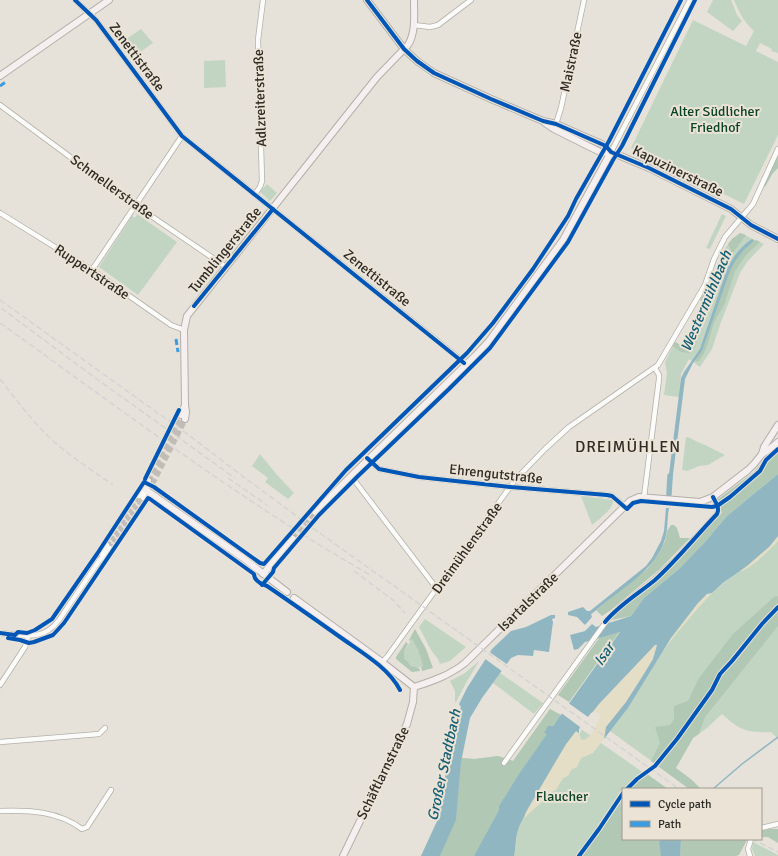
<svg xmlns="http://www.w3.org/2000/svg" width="778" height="856" viewBox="0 0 778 856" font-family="Signika,sans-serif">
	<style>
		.green { fill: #c2d5c3 }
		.forest { fill: #b0c8b4 }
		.sand { fill: #e5dec6 }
		.water { fill: #90b6c2 }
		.pier { fill: #e6e2da }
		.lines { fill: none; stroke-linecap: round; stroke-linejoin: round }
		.stream { stroke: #90b6c2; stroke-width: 1.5 }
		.canal { stroke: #90b6c2; stroke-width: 5.5 }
		.street-tunnel { stroke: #c1bdb6; stroke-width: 4.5; stroke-dasharray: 4.5 2; stroke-linecap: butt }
		.secondary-tunnel { stroke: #c1bdb6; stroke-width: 6; stroke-dasharray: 6 3; stroke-linecap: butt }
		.street-casing { stroke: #b3b0aa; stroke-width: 6 }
		.secondary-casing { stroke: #b3b0aa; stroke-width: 8 }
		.street { stroke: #fbfbf9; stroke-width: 4.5 }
		.secondary { stroke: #f5f0ef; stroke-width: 6 }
		.rail { stroke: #d5d4d2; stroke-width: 1.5; stroke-dasharray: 6 3; stroke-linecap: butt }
		.quiet { stroke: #3d9ce0; stroke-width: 3; stroke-dasharray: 6 3; stroke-linecap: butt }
		.cycleway-casing { stroke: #ebe3d5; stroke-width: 6 }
		.cycleway { stroke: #0057b8; stroke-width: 4 }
		.labels { text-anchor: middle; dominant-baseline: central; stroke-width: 4; stroke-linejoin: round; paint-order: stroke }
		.street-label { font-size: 14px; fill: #2e2b26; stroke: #ebe3d5 }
		.park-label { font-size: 14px; fill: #094325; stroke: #ebe3d5 }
		.water-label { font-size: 15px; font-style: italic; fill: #166076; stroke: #ebe3d5 }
		.quarter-label { font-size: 16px; letter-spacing: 1px; fill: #2e2b26; stroke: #ebe3d5 }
	</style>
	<rect width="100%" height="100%" fill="#e6e2da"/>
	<g class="green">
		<polygon points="713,0 731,0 737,15 742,21 733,31 707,12"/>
		<path d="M734 0H778V53L771 51 772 49 760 43 756 51 778 62V135L744 204 631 148 693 20 746 46 754 31C744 22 739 12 734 0Z"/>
		<polygon points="141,29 153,43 136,55 125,40"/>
		<polygon points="225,60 226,87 204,88 204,61"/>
		<polygon points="267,184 277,193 270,201 260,192"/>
		<polygon points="137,214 177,242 138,295 99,267 132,216 135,218"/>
		<polygon points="722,214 726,216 710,249 706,248"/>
		<polygon points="740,233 764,244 747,262 740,273 721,322 712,349 700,367 689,359 681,374 679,397 664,395 667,373 665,362 675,342 690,350 696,337 706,303 700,300 710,283 726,247 733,238 735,237"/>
		<path d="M686 437C691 437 694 441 698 442 708 446 715 450 725 455L708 465 699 466 687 471 682 470Z"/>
		<polygon points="260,454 278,476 294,493 288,499 265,482 268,478 252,466"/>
		<path d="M581 496 613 500C614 509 599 519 592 525Z"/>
		<path d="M778 536V739L771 732C747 733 739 730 722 714L707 728 693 738 671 775 610 731 628 708 663 651 698 603 712 593Z"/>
		<polygon points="425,619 466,647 450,661 440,664 438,659 431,650 419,627"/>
		<path d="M412 639 418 650 423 666C415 670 408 665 404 658V651Z"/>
		<polygon points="479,661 466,683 456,702 455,702 455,691 450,681 465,673"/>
		<polygon points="500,673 543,703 534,714 493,683"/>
		<polygon points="550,709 561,715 661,785 658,789 623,789 623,839 687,839 694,856 421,856 439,817 448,761 460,762 461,758 475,759 498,756 513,761"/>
		<polygon points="753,842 778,855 778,856 755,856 752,849"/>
	</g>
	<g class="forest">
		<polygon points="778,153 778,168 773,173 765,187 763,186"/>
		<polygon points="740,233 746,235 729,258 731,250 728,244 733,238 735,237"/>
		<path d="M756 240 760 242 746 255 735 271 724 305 714 322 707 346 703 355 698 362 695 360 702 351 730 271C736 257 744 249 756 240Z"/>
		<polygon points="726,247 728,250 728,252 708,305 695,347 690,353 681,352 673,346 675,342 690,350 696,337 706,303 700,300 710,283"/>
		<polygon points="778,446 778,474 727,516 705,542 679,569 644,598 631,616 612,620 618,612 666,572 722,513 717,500 754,472 765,458"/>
		<polygon points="671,525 674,525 677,528 680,538 690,538 660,569 611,610 602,616 596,610 648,568 659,553 665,541 667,531"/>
		<polygon points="778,596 778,626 705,717 699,734 693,738 676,768 692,780 701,789 689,789 651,761 660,743 655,727 670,725 674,719 674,706 688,701 699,678 733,634 774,597"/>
		<polygon points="415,629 426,649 433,668 422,671 421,667 423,666 418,650 412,639 410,641 409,640"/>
		<polygon points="620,631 569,702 558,695 600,637"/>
		<polygon points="406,642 408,644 404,651 404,658 411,666 419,668 420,671 412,672 396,659 396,657"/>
		<polygon points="550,709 561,715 552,726 544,733 548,733 519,774 499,806 499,810 474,856 440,856 456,820 461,758 475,759 498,756 513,761"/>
		<polygon points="647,774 668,789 631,789 635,783"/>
		<polygon points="623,799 623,839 661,839 659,842 661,856 582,856"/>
		<polygon points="769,829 778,829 778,843 768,837 761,837 761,831"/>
		<polygon points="681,839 745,839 747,840 739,855 736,856 680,856"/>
	</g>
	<g class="sand">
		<path d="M778 536V541C770 549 750 571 739 571L769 547Z"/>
		<path d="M712 593 698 608 667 645C674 632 698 597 712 593Z"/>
		<path d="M655 645H657L653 659 604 739 593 753 581 758 577 767 571 770 568 776 563 778 556 790 547 794 542 802 524 818C528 804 537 791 545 779 555 762 564 746 576 731L579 733 581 739 584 740 590 736 600 717V714L596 712 591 713Z"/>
	</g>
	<g class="water">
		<path d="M752 239 754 241C743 250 736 258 730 271L702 351 693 363 685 379 672 482H668L681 378 684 372 700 349 727 269C733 257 740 247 752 239Z"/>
		<path d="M778 474V536L769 547 747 566 724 582 712 593 707 594 698 603 671 638 628 708 604 739 606 727 626 702 642 677 653 659 657 645H655L599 704 580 728 579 733 576 731 566 744 526 812C524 818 521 821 519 827 515 836 516 846 514 856H474L499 810V806L519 774 547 734 544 733 548 726H553L620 632 585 642 578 649 574 650 570 635 585 631 592 624 596 627 631 616 644 598 679 569 705 542 727 516Z"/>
		<path d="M666 508H669C667 519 668 529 665 539 656 571 617 591 594 612L591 614 592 617 585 625 577 617 568 615V612L583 607 587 611H590L646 566 652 558 661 541 664 531Z"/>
		<polygon points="551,615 555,615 555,618 552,619 553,622 549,652 534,650 533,656 518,655 511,658 482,698 470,718 461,762 456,820 440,856 421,856 439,817 451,739 461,707 459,704 467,688 492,649 511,631 526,627"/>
		<polygon points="661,839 681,839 680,856 661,856 659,842"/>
	</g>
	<g class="pier">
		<polygon points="488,651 508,665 503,672 484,658"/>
		<polygon points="567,702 588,717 591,713 595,712 582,729 579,735 579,730 580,727 560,712"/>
	</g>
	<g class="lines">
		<polyline class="stream" points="713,789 742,764 778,737"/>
		<polyline class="canal" points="669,494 670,476"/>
		<g class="street-tunnel">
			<polyline points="107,545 139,496"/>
			<polyline points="110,548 143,498"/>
		</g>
		<g class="secondary-tunnel">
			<polyline points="148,481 181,415"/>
			<polyline points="152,484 185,419"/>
			<polyline points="293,539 315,512"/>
		</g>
		<g class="street-casing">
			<g id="street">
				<polyline points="75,0 96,20 182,136 466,364"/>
				<polyline points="414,25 430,27 438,25 471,0"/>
				<polyline points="0,105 135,205 226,267"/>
				<polyline points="556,124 561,108 584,0"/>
				<polyline points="611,152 690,0"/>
				<polyline points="255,194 260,187 262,181 258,40 263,0"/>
				<polyline points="0,213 92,270 171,325 184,330"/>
				<polyline points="92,270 182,136"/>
				<polyline points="368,459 379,469 419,477 511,487 607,495 612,496 624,506"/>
				<polyline points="351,476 437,589"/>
				<polyline points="139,496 146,490"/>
				<polyline points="644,497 659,379 659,375 655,368"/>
				<polyline points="143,498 146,490"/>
				<polyline points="102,554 107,545"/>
				<path d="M0 633C23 635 43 642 59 620L99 561 110 548"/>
				<polyline points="382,662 387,657 515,480 545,449 569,427 658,365 705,285 714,259 725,237 753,204 778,149"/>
				<polyline points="0,685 25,647 28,637"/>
				<polyline points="0,742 99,734 105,728"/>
				<path d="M504 763 608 619 621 606 655 579 675 560 717 514C720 508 716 503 713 497"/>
				<path d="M0 811C29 810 58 811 82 829L87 827 111 790"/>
				<polyline points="761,828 778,824"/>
				<polyline points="750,856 748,849 751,839"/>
			</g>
		</g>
		<g class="secondary-casing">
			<g id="secondary">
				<polyline points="367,0 404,49 417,61 434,73 491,99 543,121 556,124 606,146 611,152"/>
				<polyline points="0,76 109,0"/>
				<polyline points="545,123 554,129 602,153 611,152 649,168 731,209 751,225 778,239"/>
				<polyline points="181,415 185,405"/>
				<path d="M185 419 186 412 185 405 184 330 187 316 377 77 408 45C416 32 414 15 414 0"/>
				<polyline points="762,454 767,451 778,442"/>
				<polyline points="146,490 243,558 287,592"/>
				<polyline points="146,490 148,481"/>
				<polyline points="315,512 351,476 475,356 489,341 563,240 611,152"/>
				<polyline points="263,574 293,539"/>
				<polyline points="294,598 382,662 414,687"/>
				<path d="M414 687C433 681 450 675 465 663L630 501 639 497 700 502 713 497 748 470 754 464 762 454 764 447 778 425"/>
				<polyline points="343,856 407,724 413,702 414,687"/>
			</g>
		</g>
		<use href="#street" class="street"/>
		<use href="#secondary" class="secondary"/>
		<g class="rail">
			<polyline points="0,300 190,436 241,475 314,529 679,789"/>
			<polyline points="1,308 98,380 235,478"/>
			<path d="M0 323C122 410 242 502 372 576"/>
			<path d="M0 379C16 399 31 420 50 438 69 456 92 470 113 485"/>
			<polyline points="228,478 267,505"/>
			<polyline points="354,571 393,600 405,613"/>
			<polyline points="752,839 778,852"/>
		</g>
		<g class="quiet">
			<polyline points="0,86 7,81"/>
			<polyline points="176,339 178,352"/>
		</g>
		<g class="cycleway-casing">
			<g id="cycleway">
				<polyline points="75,0 96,20 182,136 464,363"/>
				<polyline points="367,0 404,49 417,61 434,73 491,99 543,121 556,124 606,146 611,152 649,168 731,209 751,225 778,239"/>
				<polyline points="194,306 273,209"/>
				<polyline points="367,458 379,469 419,477 511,487 607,495 612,496 627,509 633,503 641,501 712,507 717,506 730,497 760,471 766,460 778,449"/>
				<polyline points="145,479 179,410"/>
				<polyline points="262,585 273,572 274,568 319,515 358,476 449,389 490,348 568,242 613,160 622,146 695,0"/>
				<path d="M605 622C619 605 638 594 655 580 677 560 696 536 717 514 720 508 716 503 713 497"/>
				<polyline points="0,633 15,635 18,632 27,633 35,630 52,619 97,554 144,482 154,487 260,563 264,564 346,470 467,353 493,323 533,269 568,216 576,199 609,141 681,0"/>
				<path d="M8 638 20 640 29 643 34 642 53 635 64 623 148 498 150 499 254 574C254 581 261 584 267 586 292 603 316 620 340 637 361 652 388 667 400 690"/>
				<polyline points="627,789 637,779 655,766 677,739 712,690 720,674 732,661 762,624 778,607"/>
				<polyline points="579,856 599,829 623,793"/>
			</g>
		</g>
		<use href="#cycleway" class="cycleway"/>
	</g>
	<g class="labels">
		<g class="street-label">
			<text transform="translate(137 57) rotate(53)">Zenettistraße</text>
			<text transform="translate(571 62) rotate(-78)">Maistraße</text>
			<text transform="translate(260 98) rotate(-92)">Adlzreiterstraße</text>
			<text transform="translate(678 171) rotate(26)">Kapuzinerstraße</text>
			<text transform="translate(112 187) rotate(36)">Schmellerstraße</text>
			<text transform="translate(225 250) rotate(-51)">Tumblingerstraße</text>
			<text transform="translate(92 272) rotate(34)">Ruppertstraße</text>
			<text transform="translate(377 278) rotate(39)">Zenettistraße</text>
			<text transform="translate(496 474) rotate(6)">Ehrengutstraße</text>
			<text transform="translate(467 548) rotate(-54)">Dreimühlenstraße</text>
			<text transform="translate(528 602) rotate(-44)">Isartalstraße</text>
			<text transform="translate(383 773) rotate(-64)">Schäftlarnstraße</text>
		</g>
		<g class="park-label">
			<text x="715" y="111">Alter Südlicher<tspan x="715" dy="16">Friedhof</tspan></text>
			<text x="562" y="796">Flaucher</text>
		</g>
		<g class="water-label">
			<text transform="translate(706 301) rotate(-67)">Westermühlbach</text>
			<text transform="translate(604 654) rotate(-56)">Isar</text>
			<text transform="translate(444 765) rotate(-78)">Großer Stadtbach</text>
		</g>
		<g class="quarter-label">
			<text x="628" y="447">DREIMÜHLEN</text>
		</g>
	</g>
	<rect x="622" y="788" width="140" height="52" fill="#ebe3d5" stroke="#9f998f"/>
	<rect x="630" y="801" width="20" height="6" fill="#0057b8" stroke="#9f998f"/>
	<text x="658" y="808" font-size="12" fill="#2e2b26">Cycle path</text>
	<rect x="630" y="821" width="20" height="6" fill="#3d9ce0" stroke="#9f998f"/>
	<text x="658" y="828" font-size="12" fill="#2e2b26">Path</text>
</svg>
